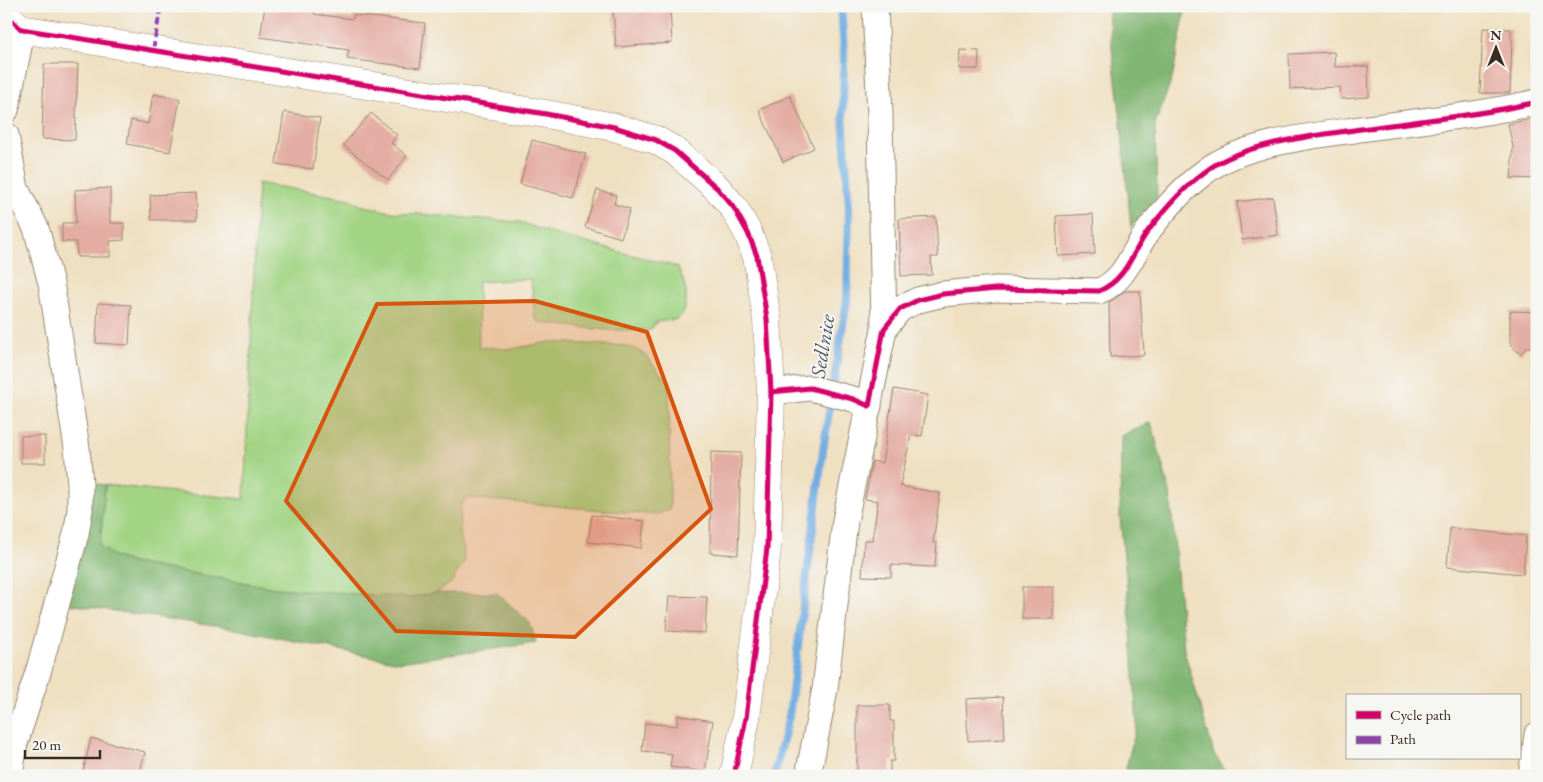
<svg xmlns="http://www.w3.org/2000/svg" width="1543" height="782" viewBox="0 0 1543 782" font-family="'EB Garamond',serif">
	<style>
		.green { fill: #a2d484; stroke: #6e7f51 }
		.forest { fill: #81b672; stroke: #5e7048 }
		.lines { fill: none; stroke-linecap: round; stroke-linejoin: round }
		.stream { stroke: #72ade3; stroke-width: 8 }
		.building { fill: #e4ada3 }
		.minor-casing { stroke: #958570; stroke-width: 27 }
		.tertiary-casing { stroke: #958570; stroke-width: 29 }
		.minor { stroke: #fff; stroke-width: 25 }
		.tertiary { stroke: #fff; stroke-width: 28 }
		.quiet { stroke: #8e44ad; stroke-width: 4; stroke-dasharray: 8 4; stroke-linecap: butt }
		.cycleway-casing { stroke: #f6f6f2; stroke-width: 8 }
		.cycleway { stroke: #d6006c; stroke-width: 5 }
		.marked { fill: #d7540e; fill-opacity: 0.2; stroke: #d7540e; stroke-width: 4; stroke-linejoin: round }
		.labels { text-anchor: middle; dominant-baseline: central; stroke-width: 4; stroke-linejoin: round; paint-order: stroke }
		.water-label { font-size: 21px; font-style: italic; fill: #4e5863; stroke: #f6f6f2 }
	</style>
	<rect width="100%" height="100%" fill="#f6f6f2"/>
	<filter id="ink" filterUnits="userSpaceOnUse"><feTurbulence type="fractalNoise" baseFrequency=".02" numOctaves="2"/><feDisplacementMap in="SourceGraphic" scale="10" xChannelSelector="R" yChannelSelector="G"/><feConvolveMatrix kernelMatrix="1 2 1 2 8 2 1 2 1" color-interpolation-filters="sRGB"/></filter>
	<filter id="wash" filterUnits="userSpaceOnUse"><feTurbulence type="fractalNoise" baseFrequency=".0096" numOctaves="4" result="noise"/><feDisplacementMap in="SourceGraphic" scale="20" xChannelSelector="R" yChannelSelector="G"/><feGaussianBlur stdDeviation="1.12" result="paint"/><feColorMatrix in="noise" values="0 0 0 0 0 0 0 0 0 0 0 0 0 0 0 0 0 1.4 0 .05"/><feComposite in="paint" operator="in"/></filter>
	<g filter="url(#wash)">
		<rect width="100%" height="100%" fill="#efe0c1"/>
		<path class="green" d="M258 183 350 199 360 205 391 212 519 222 561 236 677 267C687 284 691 304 678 319L656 322 651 330H606L540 323 535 318 531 279 478 282 479 347 511 349 550 342 626 346 635 349 646 356 669 384 670 509 658 514H645L467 498 461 505 459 534 463 546 464 562 451 583 435 593 408 598 276 588 133 563 113 556 100 546 105 485 244 499Z"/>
		<g class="forest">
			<polygon points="1107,6 1186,6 1172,79 1155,124 1157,197 1131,227 1120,114"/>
			<polygon points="1151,422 1170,493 1184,650 1214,754 1229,776 1124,776 1137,725 1130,618 1120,517 1121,436"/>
			<polygon points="87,482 105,485 100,546 114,556 133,563 276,588 408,598 435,593 497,593 530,623 536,643 399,662 240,630 69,604"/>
		</g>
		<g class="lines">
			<polyline class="stream" points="774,776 789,716 823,450 847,300 849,208 843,113 844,52 841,6"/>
		</g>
		<g id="blocks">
			<g class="building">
				<polygon points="265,6 315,6 314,14 353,19 353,15 425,23 420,68 347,59 349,50 260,37"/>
				<polygon points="656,6 670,6 672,43 616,47 613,10"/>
				<polygon points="1483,28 1511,29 1511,39 1512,40 1510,93 1480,93"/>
				<polygon points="960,50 979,51 978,69 959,69"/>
				<polygon points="1334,52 1335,67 1368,66 1369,97 1341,99 1340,87 1290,89 1289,54"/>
				<polygon points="44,64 78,64 75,140 42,139"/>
				<polygon points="153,94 180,99 170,152 127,144 131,120 148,124"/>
				<polygon points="790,96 814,148 783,162 759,110"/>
				<polygon points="284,112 320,118 313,169 276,164"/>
				<polygon points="371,113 397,135 391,143 407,156 388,180 343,145"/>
				<polygon points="1537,118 1537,179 1511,178 1513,147 1508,124"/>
				<polygon points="532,140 586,154 573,198 520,184"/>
				<polygon points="110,188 110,223 124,223 124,240 110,241 110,257 77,257 76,242 62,242 62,223 76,223 75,190"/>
				<polygon points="597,190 616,195 614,204 630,209 621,238 585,227"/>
				<polygon points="196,193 197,220 151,220 150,195"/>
				<polygon points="1273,197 1278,235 1242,240 1237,202"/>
				<polygon points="1093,214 1095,254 1058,256 1056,216"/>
				<polygon points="936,217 938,257 931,257 932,275 901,276 899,219"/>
				<polygon points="1125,291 1140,291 1144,355 1110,357 1109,302 1112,301"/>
				<polygon points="98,303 131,305 129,345 96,343"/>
				<polygon points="1510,311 1537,312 1537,347 1527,347 1520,354 1510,344"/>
				<polygon points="894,389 928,395 922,436 911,435 900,486 940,493 933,543 937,543 935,567 891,565 891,577 862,576 864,540 872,540 878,501 865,499 872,461 882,463"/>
				<rect x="21" y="436" width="24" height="27"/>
				<polygon points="711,452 741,453 738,555 710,553"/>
				<polygon points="592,515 644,521 641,548 588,542"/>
				<polygon points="1450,528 1526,536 1523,574 1447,567"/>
				<rect x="1022" y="587" width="31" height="32"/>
				<polygon points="669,596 707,597 705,633 666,631"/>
				<polygon points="1003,697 1005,739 968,741 966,699"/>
				<polygon points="857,705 890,705 890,721 894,721 894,761 890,761 890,774 857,774"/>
				<polygon points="678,715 713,721 705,772 670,767 672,754 642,751 645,723 677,726"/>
				<polygon points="91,738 145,752 139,776 82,776"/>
			</g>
		</g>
	</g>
	<g filter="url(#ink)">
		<use href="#blocks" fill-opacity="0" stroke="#958570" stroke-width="1"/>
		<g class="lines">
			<g class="minor-casing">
				<g id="minor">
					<polyline points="875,6 880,115 884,329"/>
					<polyline points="6,110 19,47 21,29"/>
					<polyline points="6,135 16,189 36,228 51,283 77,448 80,484 80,510 76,534 39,669 15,743 10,776"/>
					<polyline points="771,392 810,388 853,399 869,406"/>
					<path d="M808 776 825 689 845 521 884 329 900 309 918 300 943 294 996 289 1099 291C1126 280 1132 253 1148 231 1164 210 1184 187 1206 171 1241 144 1310 136 1354 130 1415 121 1477 116 1537 102"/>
					<polyline points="1531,776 1537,735"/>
				</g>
			</g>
			<g class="tertiary-casing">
				<polyline id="tertiary" points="6,15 21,29 546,114 614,127 656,140 675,151 717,188 734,208 748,233 757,256 767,319 771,392 767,548 746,718 734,776"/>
			</g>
			<use href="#minor" class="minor"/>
			<use href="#tertiary" class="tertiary"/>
			<polyline class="quiet" points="153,50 161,6"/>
			<g class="cycleway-casing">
				<g id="cycleway">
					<polyline points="6,15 21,29 546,114 614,127 656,140 675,151 717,188 734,208 748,233 757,256 767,319 771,392 767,548 746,718 734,776"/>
					<path d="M771 392 810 388 853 399 869 406 884 329 900 309 918 300 943 294 996 289 1099 291C1126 280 1132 253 1148 231 1164 210 1184 187 1206 171 1241 144 1310 136 1354 130 1415 121 1477 116 1537 102"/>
				</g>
			</g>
			<use href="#cycleway" class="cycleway"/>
		</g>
	</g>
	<path class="marked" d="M535 301 647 332 711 509 575 637 396 631 286 501 377 304Z"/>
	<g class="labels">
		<g class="water-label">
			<text transform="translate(822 346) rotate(-81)">Sedlnice</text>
		</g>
	</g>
	<rect width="1543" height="782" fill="none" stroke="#f6f6f2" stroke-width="25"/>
	<rect x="1346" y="694" width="175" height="65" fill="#f6f6f2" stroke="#aba49d"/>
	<rect x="1356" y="711" width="25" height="8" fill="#d6006c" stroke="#aba49d"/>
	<text x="1390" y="720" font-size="15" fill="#3b2a1e">Cycle path</text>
	<rect x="1356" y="736" width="25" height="8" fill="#8e44ad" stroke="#aba49d"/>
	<text x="1390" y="744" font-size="15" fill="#3b2a1e">Path</text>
	<g transform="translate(1496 48)" stroke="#f6f6f2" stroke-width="4" paint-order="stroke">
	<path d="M0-4L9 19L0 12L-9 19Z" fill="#3b2a1e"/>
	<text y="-8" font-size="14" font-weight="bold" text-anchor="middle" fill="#3b2a1e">N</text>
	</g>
	<path d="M25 750v8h75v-8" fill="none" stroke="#3b2a1e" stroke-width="2.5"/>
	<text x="32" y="750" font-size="15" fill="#3b2a1e" stroke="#f6f6f2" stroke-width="4" paint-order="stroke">20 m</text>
</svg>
